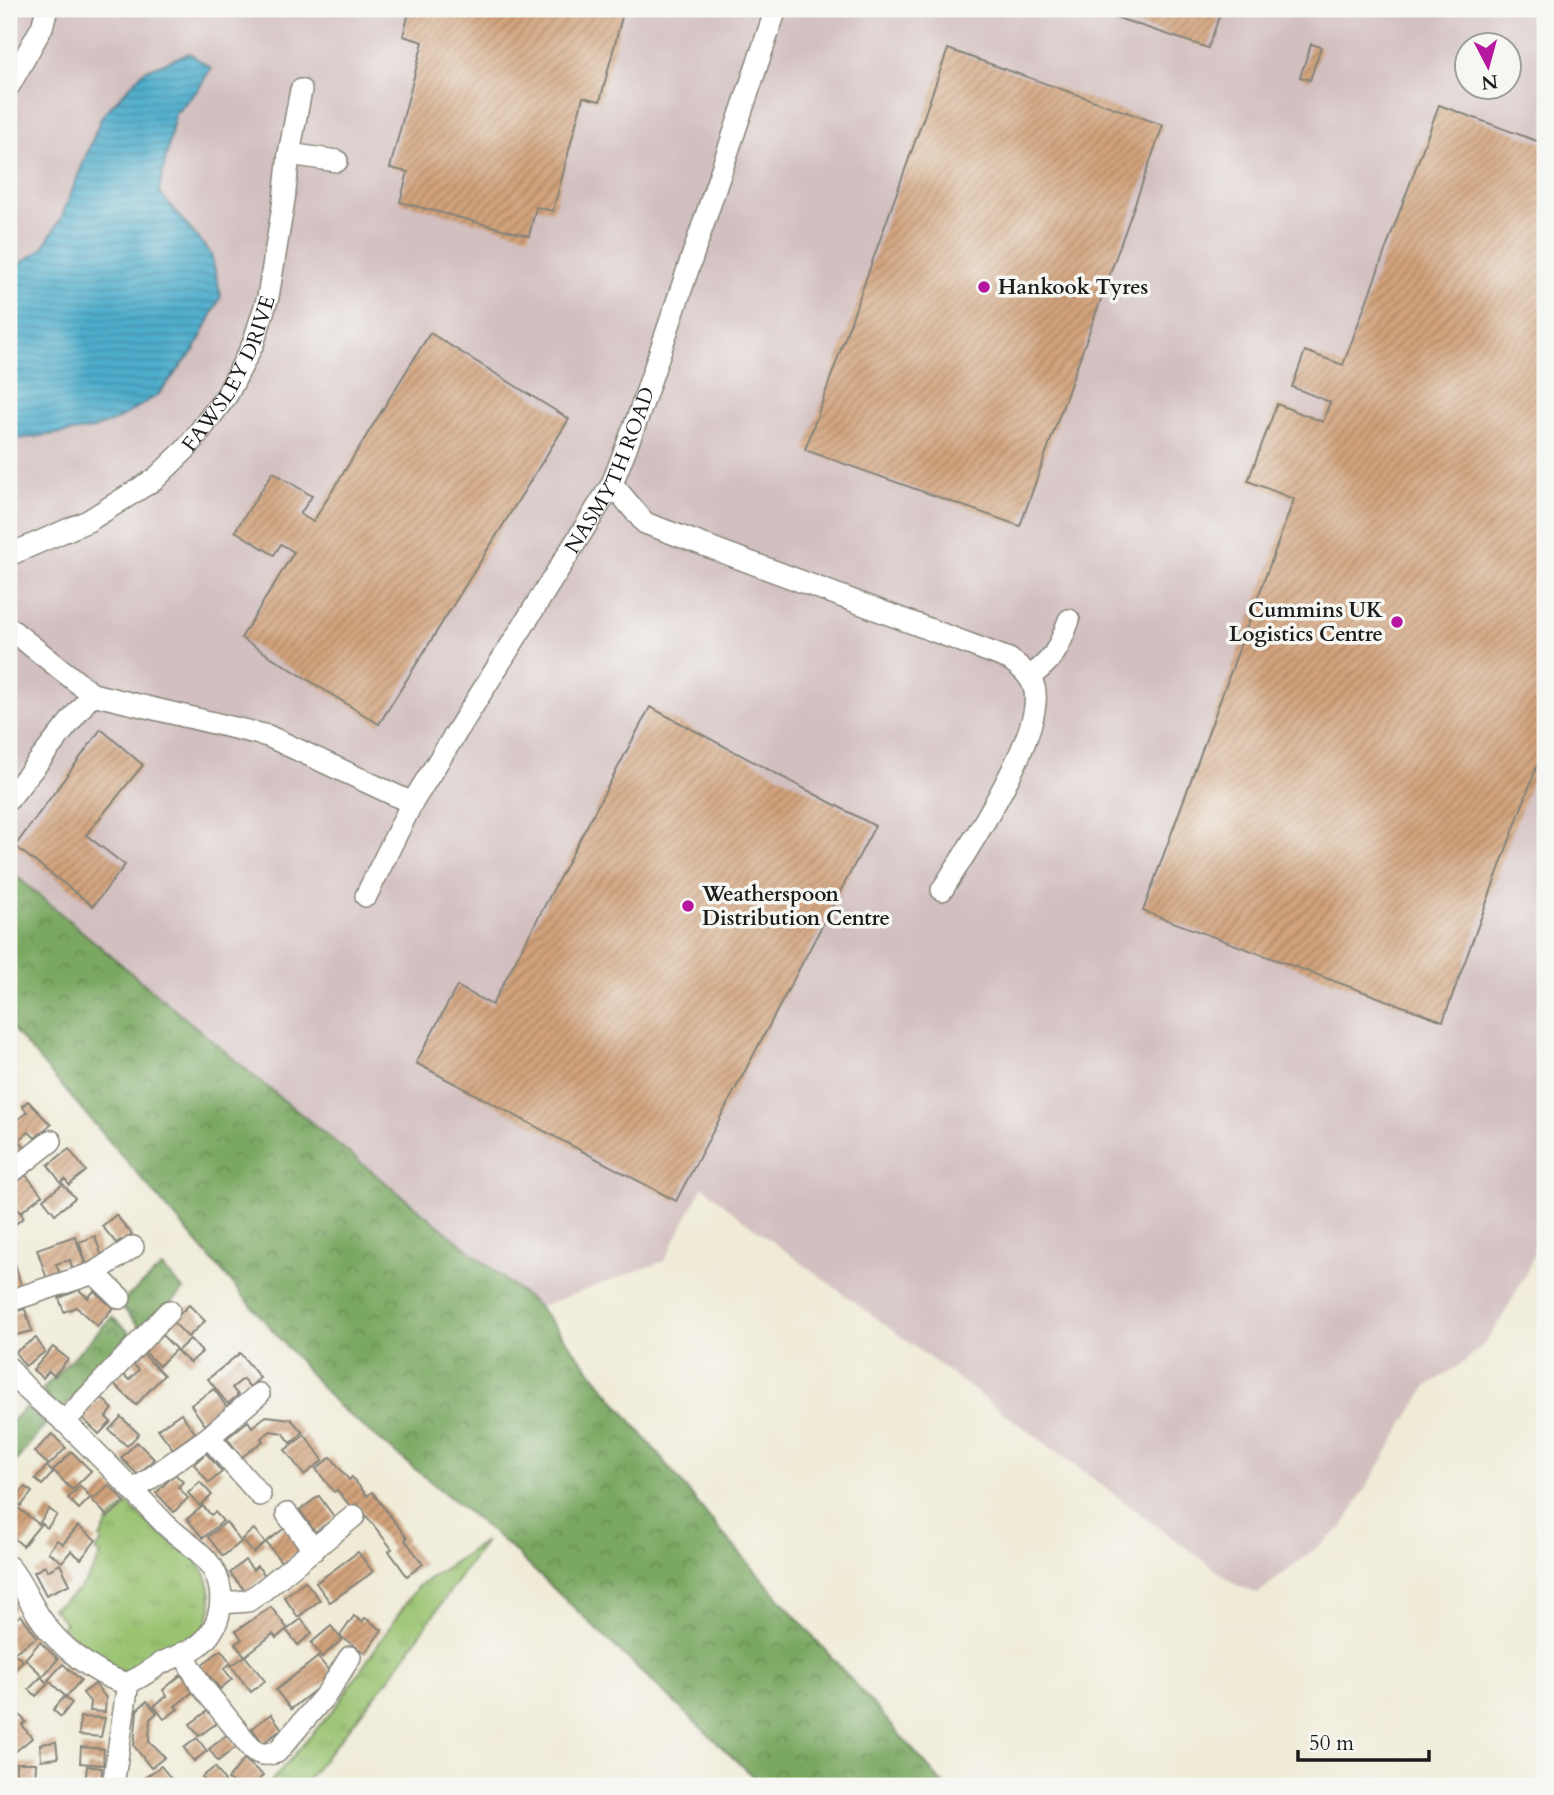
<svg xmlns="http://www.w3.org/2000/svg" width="1554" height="1795" viewBox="0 0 1554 1795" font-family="Cardo,serif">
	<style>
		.industrial { fill: #d2bfbf; fill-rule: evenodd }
		.grass { fill: url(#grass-tufts); stroke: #5a6f46; stroke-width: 2 }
		.forest { fill: url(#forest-crowns); stroke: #4b623f; stroke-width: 2 }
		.water { fill: url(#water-rules); stroke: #356474; stroke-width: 2 }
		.building { fill: url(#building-hatch) }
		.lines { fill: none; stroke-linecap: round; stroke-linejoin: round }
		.street-casing { stroke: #86847a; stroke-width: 24 }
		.street { stroke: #fff; stroke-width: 21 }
		.poi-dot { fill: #b5179e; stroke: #f6f6f2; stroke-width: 2.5 }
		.labels { text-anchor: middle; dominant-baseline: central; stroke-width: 7; stroke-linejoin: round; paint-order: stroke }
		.poi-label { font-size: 21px; font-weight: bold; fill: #1c1c1c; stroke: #f6f6f2; text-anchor: start }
		.street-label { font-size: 21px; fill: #1c1c1c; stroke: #f6f6f2 }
	</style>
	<defs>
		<pattern id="grass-tufts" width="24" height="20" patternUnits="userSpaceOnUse" patternTransform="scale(1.75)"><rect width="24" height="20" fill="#99c26f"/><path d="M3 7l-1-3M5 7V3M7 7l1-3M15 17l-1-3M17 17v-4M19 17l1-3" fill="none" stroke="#83a660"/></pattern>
		<pattern id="forest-crowns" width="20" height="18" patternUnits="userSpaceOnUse" patternTransform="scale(1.75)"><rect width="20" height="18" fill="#7aa862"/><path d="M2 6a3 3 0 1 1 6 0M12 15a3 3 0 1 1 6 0" fill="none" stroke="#638850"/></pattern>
		<pattern id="water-rules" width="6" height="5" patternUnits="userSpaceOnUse" patternTransform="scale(1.75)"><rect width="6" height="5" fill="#4eadcc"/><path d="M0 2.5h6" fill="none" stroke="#408ca5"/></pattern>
		<pattern id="building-hatch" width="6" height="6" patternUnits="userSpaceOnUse" patternTransform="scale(1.75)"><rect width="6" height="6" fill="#d2a37c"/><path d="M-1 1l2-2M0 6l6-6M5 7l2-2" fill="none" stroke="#aa8465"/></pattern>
	</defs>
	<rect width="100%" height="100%" fill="#f6f6f2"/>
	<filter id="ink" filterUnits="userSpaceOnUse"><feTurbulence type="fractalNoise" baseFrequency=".0143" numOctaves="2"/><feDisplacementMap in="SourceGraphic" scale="14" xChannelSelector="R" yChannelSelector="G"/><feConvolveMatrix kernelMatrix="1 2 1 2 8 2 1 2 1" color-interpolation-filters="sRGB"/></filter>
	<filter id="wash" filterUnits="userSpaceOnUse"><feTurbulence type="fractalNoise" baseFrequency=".00686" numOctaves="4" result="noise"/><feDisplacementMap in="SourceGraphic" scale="28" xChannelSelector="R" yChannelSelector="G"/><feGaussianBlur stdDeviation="1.57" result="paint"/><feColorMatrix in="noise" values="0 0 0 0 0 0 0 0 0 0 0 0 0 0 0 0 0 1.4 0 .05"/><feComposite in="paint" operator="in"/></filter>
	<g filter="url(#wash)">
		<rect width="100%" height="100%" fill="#f0ebd7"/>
		<path class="industrial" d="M9 9H1545V1218L1530 1265 1502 1318 1484 1344 1464 1362 1426 1387 1342 1528 1257 1594 1235 1584 734 1213 703 1186 664 1261 539 1307 255 1077 9 870ZM1466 46H1508V88H1466Z"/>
		<g class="grass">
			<path d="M128 1504C142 1518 156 1531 173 1543 178 1547 185 1550 191 1554 214 1575 221 1619 192 1639 173 1652 150 1662 130 1673 103 1673 79 1646 61 1628L66 1623 52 1608C78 1594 88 1583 101 1555L95 1551 102 1542 100 1538 109 1521Z"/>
			<polygon points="485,1541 389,1679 302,1786 267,1786 335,1708 417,1587"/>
		</g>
		<g class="forest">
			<polygon points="9,870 255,1077 539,1307 721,1532 945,1786 763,1786 502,1540 338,1406 9,1025"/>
			<polygon points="162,1267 184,1290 143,1330 119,1304"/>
			<polygon points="112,1317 130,1333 60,1412 41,1391"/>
			<polygon points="26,1407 46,1424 9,1470 9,1423"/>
		</g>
		<polygon class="water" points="189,53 211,68 198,90 175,114 159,192 211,254 221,296 195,349 158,395 118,419 94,429 9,440 9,271 42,249 61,218 102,116 144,71"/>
		<g id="blocks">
			<g class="building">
				<polygon points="410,9 624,9 600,101 583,97 553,211 536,207 529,236 400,202 408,172 390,168 423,42 403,36"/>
				<polygon points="1091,9 1222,9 1208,48"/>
				<polygon points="1311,44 1321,47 1310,80 1300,77"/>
				<polygon points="948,49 1163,125 1020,526 805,450"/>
				<polygon points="1439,105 1545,144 1545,744 1443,1021 1143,911 1294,499 1248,481 1277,404 1323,422 1330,402 1292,387 1305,351 1343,365"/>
				<polygon points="430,333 569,419 379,724 241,638 294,552 281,544 274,555 235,531 273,472 312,496 300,514 313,522"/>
				<polygon points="650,707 875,826 676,1201 416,1063 457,986 492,1005"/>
				<polygon points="101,729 143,765 86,835 125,865 93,906 15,846"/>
				<polygon points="28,1101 51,1125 35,1138 29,1132 19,1140 28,1151 13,1164 9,1159 9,1127 27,1112 22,1106"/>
				<polygon points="69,1149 86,1171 69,1185 65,1179 61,1183 48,1165"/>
				<polygon points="26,1175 42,1195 21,1212 9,1197 9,1189"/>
				<polygon points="63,1184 75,1198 55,1214 43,1199"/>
				<polygon points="14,1205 24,1217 12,1227 9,1222 9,1209"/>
				<polygon points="116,1215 132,1234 123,1242 121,1240 116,1243 102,1226"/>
				<polygon points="75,1236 86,1267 73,1271 70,1260 56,1264 60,1275 47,1279 37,1249"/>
				<polygon points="95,1236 102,1257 96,1259 97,1262 87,1265 79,1242"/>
				<polygon points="13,1255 21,1286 9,1289 9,1256"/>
				<polygon points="79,1290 88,1298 94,1291 113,1308 97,1326 76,1307 64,1312 59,1298"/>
				<polygon points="189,1305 205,1321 188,1337 172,1321"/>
				<polygon points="25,1309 32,1331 9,1337 9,1313"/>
				<polygon points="160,1333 176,1349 159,1366 143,1350"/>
				<polygon points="36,1338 45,1352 25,1366 15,1352"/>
				<polygon points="190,1339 202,1352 190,1363 177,1351"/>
				<polygon points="53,1347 68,1359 54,1376 49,1371 43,1378 33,1370"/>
				<polygon points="142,1353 164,1375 136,1405 112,1382 122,1373 129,1380 139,1370 132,1363"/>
				<polygon points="240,1353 260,1378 250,1387 243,1379 232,1388 238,1395 228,1404 208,1379"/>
				<polygon points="214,1389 228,1409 205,1425 191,1405"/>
				<polygon points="101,1397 113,1409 106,1417 111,1422 99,1434 81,1417"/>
				<polygon points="181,1413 195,1433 173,1449 158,1429"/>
				<polygon points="266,1416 291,1419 303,1433 291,1443 283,1433 271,1431 261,1438 263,1441 242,1457 227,1438 248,1421 252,1427"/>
				<polygon points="121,1417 139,1434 127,1446 109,1430"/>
				<polygon points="52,1434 66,1448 49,1465 34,1452"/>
				<polygon points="305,1435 323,1460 304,1475 285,1450"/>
				<polygon points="137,1442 154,1459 138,1475 121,1458"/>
				<polygon points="72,1452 91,1471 72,1490 53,1470"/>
				<polygon points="206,1453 222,1472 209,1483 194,1464"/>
				<polygon points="331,1457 349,1480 352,1477 367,1496 372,1492 407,1538 405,1540 423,1564 407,1576 389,1551 392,1549 357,1504 352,1508 337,1490 334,1492 316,1469"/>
				<polygon points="47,1466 53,1473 42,1485 35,1479"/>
				<polygon points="175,1474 183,1482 178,1487 188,1498 174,1512 156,1493"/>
				<polygon points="200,1482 212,1495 200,1506 188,1493"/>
				<polygon points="109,1485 125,1502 108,1517 92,1500"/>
				<polygon points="80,1486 91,1497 79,1509 68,1498"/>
				<polygon points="25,1487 32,1492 21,1506 14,1500"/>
				<polygon points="319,1496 335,1518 315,1532 300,1510"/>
				<polygon points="203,1506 211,1515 215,1512 223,1521 203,1538 187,1519"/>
				<polygon points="18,1508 40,1525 23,1546 9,1534 9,1520"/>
				<polygon points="49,1509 57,1515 47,1528 40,1522"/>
				<polygon points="226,1522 241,1542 223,1556 208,1537"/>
				<polygon points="78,1526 96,1540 81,1559 71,1551 62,1562 48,1552 57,1540 63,1544"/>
				<polygon points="285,1528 301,1549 282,1563 266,1542"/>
				<polygon points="254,1529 265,1543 253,1553 242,1539"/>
				<polygon points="358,1552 373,1572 330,1602 316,1583"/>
				<polygon points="245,1560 253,1570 257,1566 265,1575 246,1592 230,1573"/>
				<polygon points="60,1564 70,1584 46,1595 34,1572 45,1566 47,1571"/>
				<polygon points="305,1581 320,1600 298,1617 284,1597"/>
				<polygon points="9,1595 17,1608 9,1614"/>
				<polygon points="271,1607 288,1629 301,1619 312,1633 298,1645 286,1630 276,1638 273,1634 245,1656 235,1644 242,1639 236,1631"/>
				<polygon points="21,1615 37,1637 15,1652 9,1643 9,1623"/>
				<polygon points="354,1616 362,1622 365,1618 382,1630 365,1653 340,1636"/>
				<polygon points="331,1626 342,1640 322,1657 311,1643"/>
				<polygon points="40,1642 58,1659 43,1676 25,1659"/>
				<polygon points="221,1650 231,1663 224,1669 232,1679 220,1689 201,1666"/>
				<polygon points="15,1654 23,1661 11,1674 9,1660"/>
				<polygon points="245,1656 265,1681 251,1692 231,1666"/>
				<polygon points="318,1657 333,1676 291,1709 276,1690"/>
				<polygon points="63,1664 81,1680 66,1697 48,1680"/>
				<polygon points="181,1675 194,1691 175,1706 178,1709 164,1719 154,1706 167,1696 163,1690"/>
				<polygon points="41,1677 48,1684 36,1696 29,1689"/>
				<polygon points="95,1684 106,1698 105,1712 90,1711 91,1703 83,1693"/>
				<polygon points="64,1697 72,1703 61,1717 53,1710"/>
				<polygon points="147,1701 157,1713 150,1719 149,1742 165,1757 151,1768 134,1746 137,1710"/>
				<polygon points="209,1710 218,1722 199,1736 190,1724"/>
				<polygon points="18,1713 26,1722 22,1725 32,1738 16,1751 9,1742 9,1720"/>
				<polygon points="271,1714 282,1729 263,1743 252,1728"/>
				<polygon points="80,1717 105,1718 101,1737 79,1735"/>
				<polygon points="227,1735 236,1747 218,1761 209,1749"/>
				<polygon points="197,1738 207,1751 194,1761 184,1748"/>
				<polygon points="56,1742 58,1758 41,1760 40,1744"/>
				<polygon points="81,1747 104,1749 103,1765 80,1763"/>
				<polygon points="244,1759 263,1775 254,1786 237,1786 228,1779"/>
				<polygon points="16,1763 36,1763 35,1786 15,1786"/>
				<polygon points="87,1766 102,1768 101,1784 98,1786 86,1786 81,1780 86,1776"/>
				<polygon points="161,1766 177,1786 144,1786 140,1781"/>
				<polygon points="215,1767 225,1781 218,1786 209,1786 202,1777"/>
			</g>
		</g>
	</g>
	<g filter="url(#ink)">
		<use href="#blocks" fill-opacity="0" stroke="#86847a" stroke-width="2"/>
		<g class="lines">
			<g class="street-casing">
				<g id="street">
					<polyline points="9,86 42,27 47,9"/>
					<polyline points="289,154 337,161"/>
					<path d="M612 484 645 523 1009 659C1019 666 1030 674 1034 687 1047 730 967 851 942 890"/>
					<path id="s1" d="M9 555 88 521 155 479 187 448 227 395 253 344 268 297 284 200 289 154 301 90"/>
					<polyline points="9,628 92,694 268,736 412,803"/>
					<path d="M1029 677C1054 660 1059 648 1069 620"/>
					<polyline points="9,799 92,694"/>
					<path id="s2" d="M366 896 412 803 612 484 639 414 776 9"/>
					<polyline points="9,1174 51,1141"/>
					<polyline points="94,1273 120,1298"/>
					<polyline points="9,1301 94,1273 133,1247"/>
					<path d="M9 1368C24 1390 46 1405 66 1423 99 1455 131 1488 163 1522 178 1538 201 1549 213 1569 227 1594 222 1628 198 1646 187 1654 172 1657 160 1664 149 1671 140 1678 128 1683L113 1786"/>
					<polyline points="64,1422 169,1311"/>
					<polyline points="209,1437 260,1495"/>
					<polyline points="134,1490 209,1437 259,1394"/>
					<polyline points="287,1514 314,1550"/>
					<path d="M9 1567C22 1582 29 1602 41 1619 56 1643 99 1679 128 1683"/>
					<polyline points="222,1603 248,1601 261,1592 354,1516"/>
					<path d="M183 1653 200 1684 251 1748C260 1756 266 1755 277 1752L328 1692 350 1657"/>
				</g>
			</g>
			<use href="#street" class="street"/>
		</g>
	</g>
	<g class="poi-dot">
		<circle cx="984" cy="287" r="7"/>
		<circle cx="1397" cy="622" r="7"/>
		<circle cx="688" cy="906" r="7"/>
	</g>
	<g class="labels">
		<g class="poi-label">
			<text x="998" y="287">Hankook Tyres</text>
			<text x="1383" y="610" text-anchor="end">Cummins UK<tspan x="1383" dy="24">Logistics Centre</tspan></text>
			<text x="702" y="894">Weatherspoon<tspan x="702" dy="24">Distribution Centre</tspan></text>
		</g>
		<g class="street-label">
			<text stroke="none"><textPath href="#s1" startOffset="296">FAWSLEY DRIVE</textPath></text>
			<text stroke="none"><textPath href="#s2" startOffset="492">NASMYTH ROAD</textPath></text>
		</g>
	</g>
	<rect width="1554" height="1795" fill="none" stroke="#f6f6f2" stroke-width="35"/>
	<g transform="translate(1488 66) rotate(174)"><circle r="33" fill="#f6f6f2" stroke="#9f9f9c" stroke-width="2"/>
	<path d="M0-5L12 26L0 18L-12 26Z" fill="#b5179e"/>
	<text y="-10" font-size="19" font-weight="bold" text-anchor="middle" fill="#1c1c1c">N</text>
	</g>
	<path d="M1298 1750v10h131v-10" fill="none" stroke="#1c1c1c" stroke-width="3.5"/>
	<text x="1309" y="1750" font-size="21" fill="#1c1c1c" stroke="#f6f6f2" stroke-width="5" paint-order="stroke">50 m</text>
</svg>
